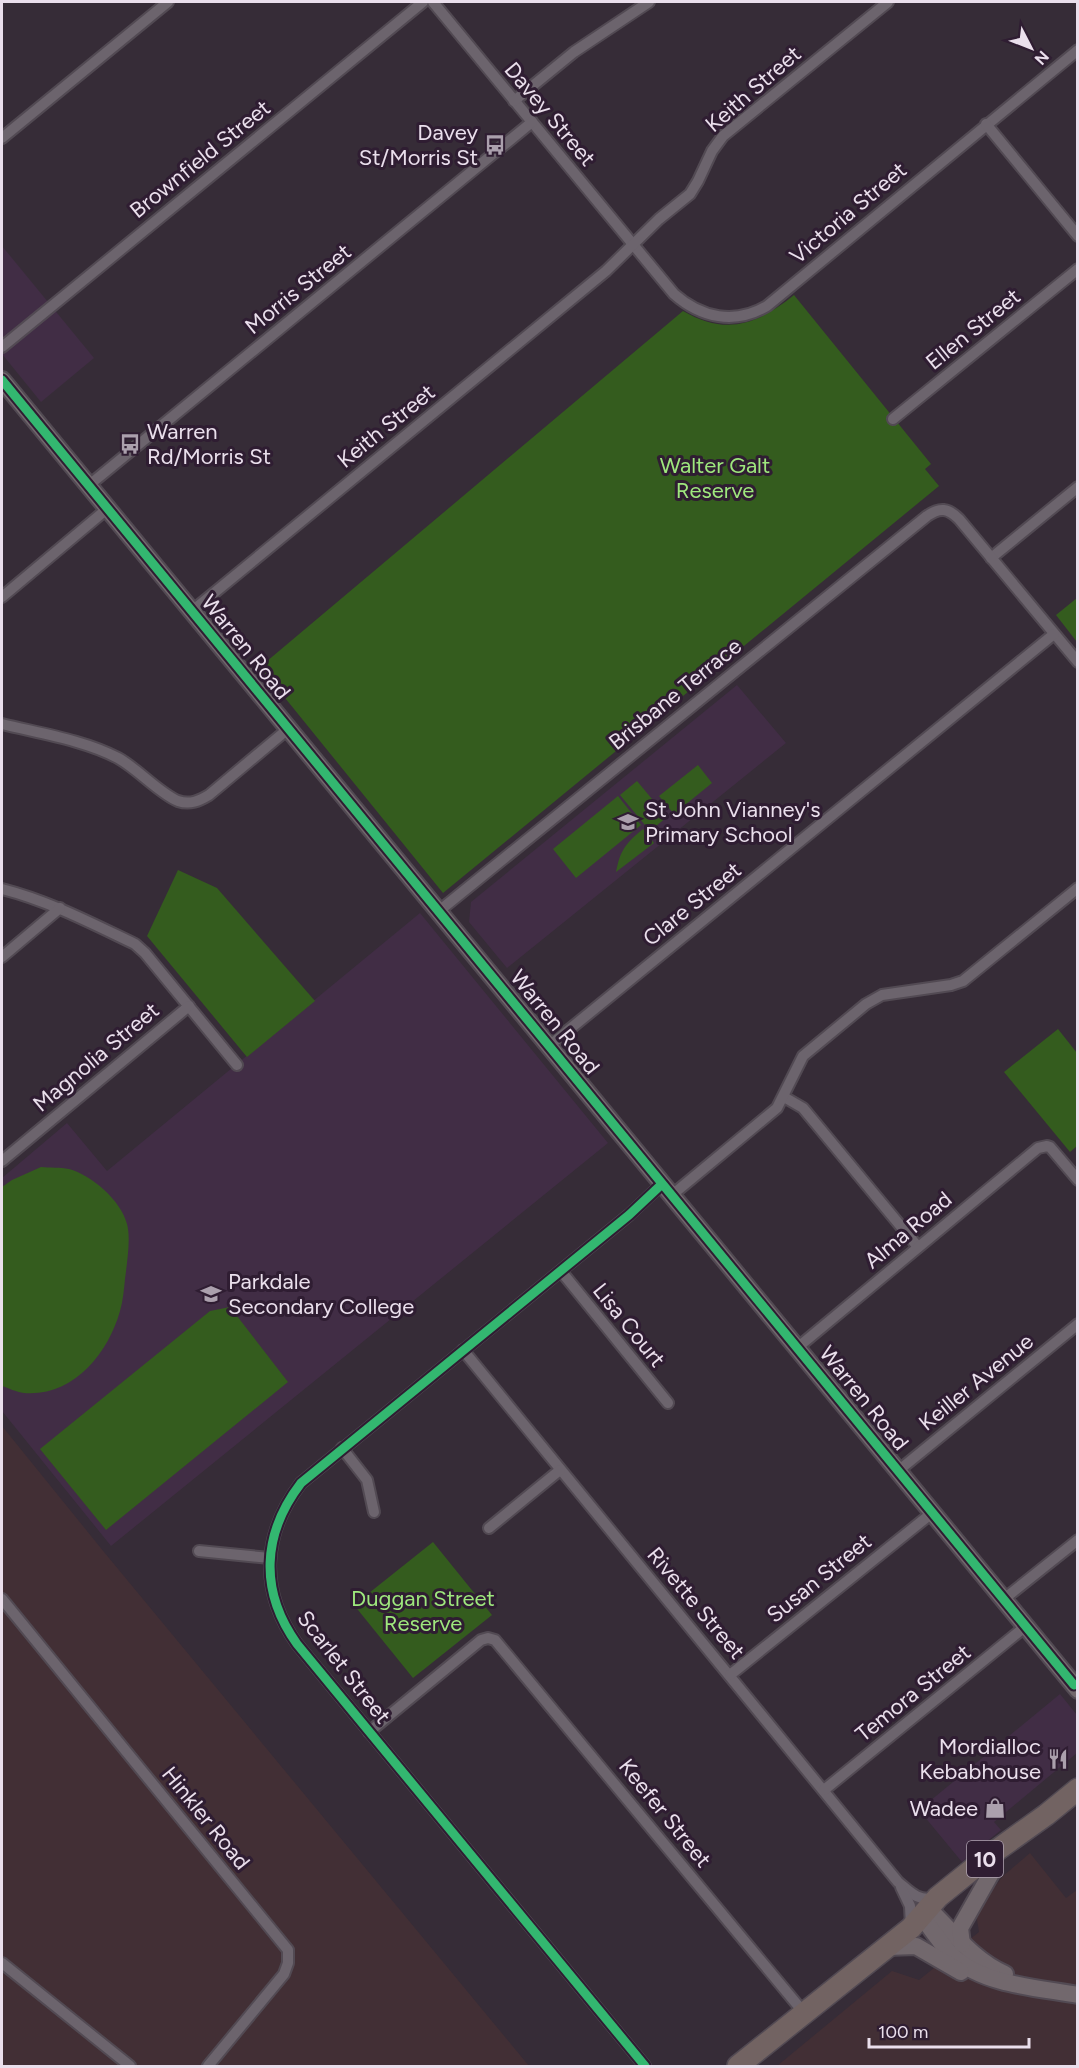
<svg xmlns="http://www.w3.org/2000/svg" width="1079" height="2068" viewBox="0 0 1079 2068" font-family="Figtree,sans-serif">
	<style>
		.built { fill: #412d45 }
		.industrial { fill: #422f35 }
		.green { fill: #345c1e }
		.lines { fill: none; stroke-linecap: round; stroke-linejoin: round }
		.street-casing { stroke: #524a53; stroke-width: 14 }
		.secondary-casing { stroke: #524a53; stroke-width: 20 }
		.highway-casing { stroke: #524a53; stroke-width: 24 }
		.street { stroke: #6c646d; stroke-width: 10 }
		.secondary { stroke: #72686d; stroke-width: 16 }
		.highway { stroke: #726362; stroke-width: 21 }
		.cycleway-casing { stroke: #2f1d32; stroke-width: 13 }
		.cycleway { stroke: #33b770; stroke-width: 9 }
		.labels { text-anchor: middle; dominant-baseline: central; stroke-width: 6; stroke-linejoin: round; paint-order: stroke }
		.shield { fill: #2f1d32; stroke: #b2a5b4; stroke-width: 1.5 }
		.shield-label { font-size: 21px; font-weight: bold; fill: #eadfec }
		.street-label { font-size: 22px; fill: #eadfec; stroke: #2f1d32 }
		.poi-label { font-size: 22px; fill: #eadfec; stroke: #2f1d32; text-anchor: end }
		.park-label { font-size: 22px; fill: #9ee77d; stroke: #2f1d32 }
	</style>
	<rect width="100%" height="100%" fill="#362c37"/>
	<g class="built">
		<polygon points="2,246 94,358 41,402 2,354"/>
		<polygon points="737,685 786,743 507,968 469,922 471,902"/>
		<polygon points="420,913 608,1143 111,1546 2,1411 2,1178 67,1123 107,1171"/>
		<polygon points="1060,1694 1077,1715 1077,1753 994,1822 1001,1830 962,1862 919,1810"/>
	</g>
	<g class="industrial">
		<polygon points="2,1426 104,1552 529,2066 2,2066"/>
		<polygon points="1030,1853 1066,1898 1077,1890 1077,2066 777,2066 892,1971 919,1980 979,1932 976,1913 1002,1877"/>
	</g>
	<g class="green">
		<path d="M794 295 931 464 925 469 939 486 443 893 260 667 683 311C726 336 757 325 794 295Z"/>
		<polygon points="1077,598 1077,642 1056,615"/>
		<polygon points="698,765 712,783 674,814 659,796"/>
		<polygon points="637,781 667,817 650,831 620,795"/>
		<polygon points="618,796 641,825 576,878 553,849"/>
		<path d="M643 829 654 843 616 872C620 850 626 843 643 829Z"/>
		<polygon points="178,870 217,888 315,1001 247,1057 147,936"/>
		<polygon points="1058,1029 1077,1053 1077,1146 1070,1152 1004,1072"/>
		<path d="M41 1167C50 1168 60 1167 69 1169 91 1175 121 1200 127 1224 131 1238 127 1263 125 1279 124 1289 123 1301 120 1311 108 1354 73 1397 24 1393 16 1392 8 1388 2 1386V1187L12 1180Z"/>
		<polygon points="230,1307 288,1382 106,1530 40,1449 210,1311"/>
		<polygon points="433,1542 492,1615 413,1678 354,1605"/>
	</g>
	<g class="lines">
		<g class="street-casing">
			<g id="street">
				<path d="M433 2 674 294C701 318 735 325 767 306L1078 50"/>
				<polyline points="514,101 574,52 649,2"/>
				<polyline points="986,124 1078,236"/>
				<polyline points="2,138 168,2"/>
				<polyline points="2,347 423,2"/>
				<polyline points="893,419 1078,269"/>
				<polyline points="88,486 532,122"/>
				<polyline points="991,558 1078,487"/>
				<polyline points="2,597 107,509"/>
				<polyline points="192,611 606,271 659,219 690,194 698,181 712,151 723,136 888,2"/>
				<path d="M2 724C38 733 84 740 118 758 138 769 159 793 178 801 190 805 199 801 209 795L288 729"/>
				<path d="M2 889C49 901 91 923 135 944L145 953 237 1065"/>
				<path d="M439 911 927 516C940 507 948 508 959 519L1078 662"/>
				<polyline points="2,957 60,908"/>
				<polyline points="549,1046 1054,634"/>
				<polyline points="784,1097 803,1108 918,1247"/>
				<polyline points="2,1161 189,1006"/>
				<polyline points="672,1195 777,1108 803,1056 866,1004 882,995 951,985 963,981 1078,888"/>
				<polyline points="561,1271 668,1403"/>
				<polyline points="797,1348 1038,1148 1047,1146 1050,1147 1078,1180"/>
				<path d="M463 1350 898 1882C909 1891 918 1902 934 1898"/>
				<polyline points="342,1448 367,1480 374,1512"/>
				<polyline points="898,1471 1078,1324"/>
				<polyline points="489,1528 560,1470"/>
				<polyline points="199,1551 270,1558"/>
				<polyline points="2,1599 288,1950 288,1963 284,1974 208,2066"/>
				<polyline points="1004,1599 1078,1540"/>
				<polyline points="730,1675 932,1513"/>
				<polyline points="369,1732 481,1640 488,1638 495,1640 805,2014"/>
				<polyline points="824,1790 1026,1626"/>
				<polyline points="901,1887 910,1906 911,1927"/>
				<polyline points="2,1963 130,2066"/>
				<path d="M645 2066 297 1644C259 1591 262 1534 301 1483L629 1215 662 1184"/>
			</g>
		</g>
		<g class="secondary-casing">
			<g id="secondary">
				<polyline points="2,380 1078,1690"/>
				<path d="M928 1908C953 1932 973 1960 1005 1974"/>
				<path d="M921 1915C932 1930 942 1946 955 1958 984 1985 1040 1988 1078 1995"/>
				<polyline points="962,1944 960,1928 993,1870"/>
				<polyline points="887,1947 916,1946 961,1972"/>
			</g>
		</g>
		<g class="highway-casing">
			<polyline id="highway" points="738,2066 911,1928 938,1897 990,1855 1046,1815 1078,1789"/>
		</g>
		<use href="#street" class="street"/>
		<use href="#secondary" class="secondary"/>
		<use href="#highway" class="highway"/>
		<g class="cycleway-casing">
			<g id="cycleway">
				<polyline points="2,380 1074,1685"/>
				<path d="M645 2066 297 1644C259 1591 262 1534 301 1483L629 1215 662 1184"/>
			</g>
		</g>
		<use href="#cycleway" class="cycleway"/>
	</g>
	<defs>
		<g id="bus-bare" transform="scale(1.62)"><path d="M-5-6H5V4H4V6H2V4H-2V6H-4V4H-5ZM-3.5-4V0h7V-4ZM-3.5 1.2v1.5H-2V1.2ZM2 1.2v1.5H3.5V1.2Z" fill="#aba0ad" stroke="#2f1d32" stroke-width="2.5" paint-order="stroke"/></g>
		<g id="school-bare" transform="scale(1.62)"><path d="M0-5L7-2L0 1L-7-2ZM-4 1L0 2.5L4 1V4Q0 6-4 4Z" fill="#aba0ad" stroke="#2f1d32" stroke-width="2.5" paint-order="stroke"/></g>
		<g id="restaurant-bare" transform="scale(1.62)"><path d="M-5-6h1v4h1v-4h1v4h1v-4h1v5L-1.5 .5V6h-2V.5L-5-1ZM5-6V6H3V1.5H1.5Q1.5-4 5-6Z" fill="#aba0ad" stroke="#2f1d32" stroke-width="2.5" paint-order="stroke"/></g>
		<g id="shop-bare" transform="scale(1.62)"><path d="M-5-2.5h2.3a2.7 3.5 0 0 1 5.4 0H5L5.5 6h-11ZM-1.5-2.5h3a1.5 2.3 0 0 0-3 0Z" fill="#aba0ad" stroke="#2f1d32" stroke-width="2.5" paint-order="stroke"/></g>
	</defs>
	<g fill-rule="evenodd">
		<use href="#bus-bare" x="495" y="145"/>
		<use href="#bus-bare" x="130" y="444"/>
		<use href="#school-bare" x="628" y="822"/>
		<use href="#school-bare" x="211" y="1294"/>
		<use href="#restaurant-bare" x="1058" y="1759"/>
		<use href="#shop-bare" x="995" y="1808"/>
	</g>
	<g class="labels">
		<rect class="shield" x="967" y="1841" width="36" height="36" rx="4.5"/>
		<g class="shield-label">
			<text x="985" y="1859">10</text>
		</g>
		<g class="street-label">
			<text transform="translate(753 89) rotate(-41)">Keith Street</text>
			<text transform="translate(550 114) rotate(50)">Davey Street</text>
			<text transform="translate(200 159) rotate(-39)">Brownfield Street</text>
			<text transform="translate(848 213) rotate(-40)">Victoria Street</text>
			<text transform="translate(298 289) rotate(-39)">Morris Street</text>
			<text transform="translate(973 329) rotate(-39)">Ellen Street</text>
			<text transform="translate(386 426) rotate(-39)">Keith Street</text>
			<text transform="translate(246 647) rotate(51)">Warren Road</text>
			<text transform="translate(675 694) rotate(-39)">Brisbane Terrace</text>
			<text transform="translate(692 904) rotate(-39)">Clare Street</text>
			<text transform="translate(555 1022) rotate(51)">Warren Road</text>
			<text transform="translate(96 1057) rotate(-40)">Magnolia Street</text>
			<text transform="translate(908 1230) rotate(-40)">Alma Road</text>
			<text transform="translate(629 1325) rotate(51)">Lisa Court</text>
			<text transform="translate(976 1382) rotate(-39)">Keiller Avenue</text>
			<text transform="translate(864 1398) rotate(51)">Warren Road</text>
			<text transform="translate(819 1578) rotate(-39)">Susan Street</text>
			<text transform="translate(696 1603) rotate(50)">Rivette Street</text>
			<text transform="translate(344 1667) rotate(52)">Scarlet Street</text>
			<text transform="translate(913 1693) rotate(-39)">Temora Street</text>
			<text transform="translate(665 1813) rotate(51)">Keefer Street</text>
			<text transform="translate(206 1818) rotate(51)">Hinkler Road</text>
		</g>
		<g class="poi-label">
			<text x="478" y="132">Davey<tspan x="478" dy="25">St/Morris St</tspan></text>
			<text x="147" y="431" text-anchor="start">Warren<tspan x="147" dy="25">Rd/Morris St</tspan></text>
			<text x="645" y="809" text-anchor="start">St John Vianney's<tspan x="645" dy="25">Primary School</tspan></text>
			<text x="228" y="1281" text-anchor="start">Parkdale<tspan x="228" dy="25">Secondary College</tspan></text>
			<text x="1041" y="1746">Mordialloc<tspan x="1041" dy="25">Kebabhouse</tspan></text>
			<text x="978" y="1808">Wadee</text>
		</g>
		<g class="park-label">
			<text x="715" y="465">Walter Galt<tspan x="715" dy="25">Reserve</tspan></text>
			<text x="423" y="1598">Duggan Street<tspan x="423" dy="25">Reserve</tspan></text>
		</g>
	</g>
	<rect width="1079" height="2068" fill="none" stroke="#eadfec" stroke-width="6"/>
	<g transform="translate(1031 48) rotate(132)" stroke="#2f1d32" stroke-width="4.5" paint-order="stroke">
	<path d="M0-4.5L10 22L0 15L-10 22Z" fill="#eadfec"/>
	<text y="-9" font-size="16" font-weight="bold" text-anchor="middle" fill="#eadfec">N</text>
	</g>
	<path d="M869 2038v9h160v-9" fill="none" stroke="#eadfec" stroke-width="3"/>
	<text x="878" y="2038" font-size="18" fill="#eadfec" stroke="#2f1d32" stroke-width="4.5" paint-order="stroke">100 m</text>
</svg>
